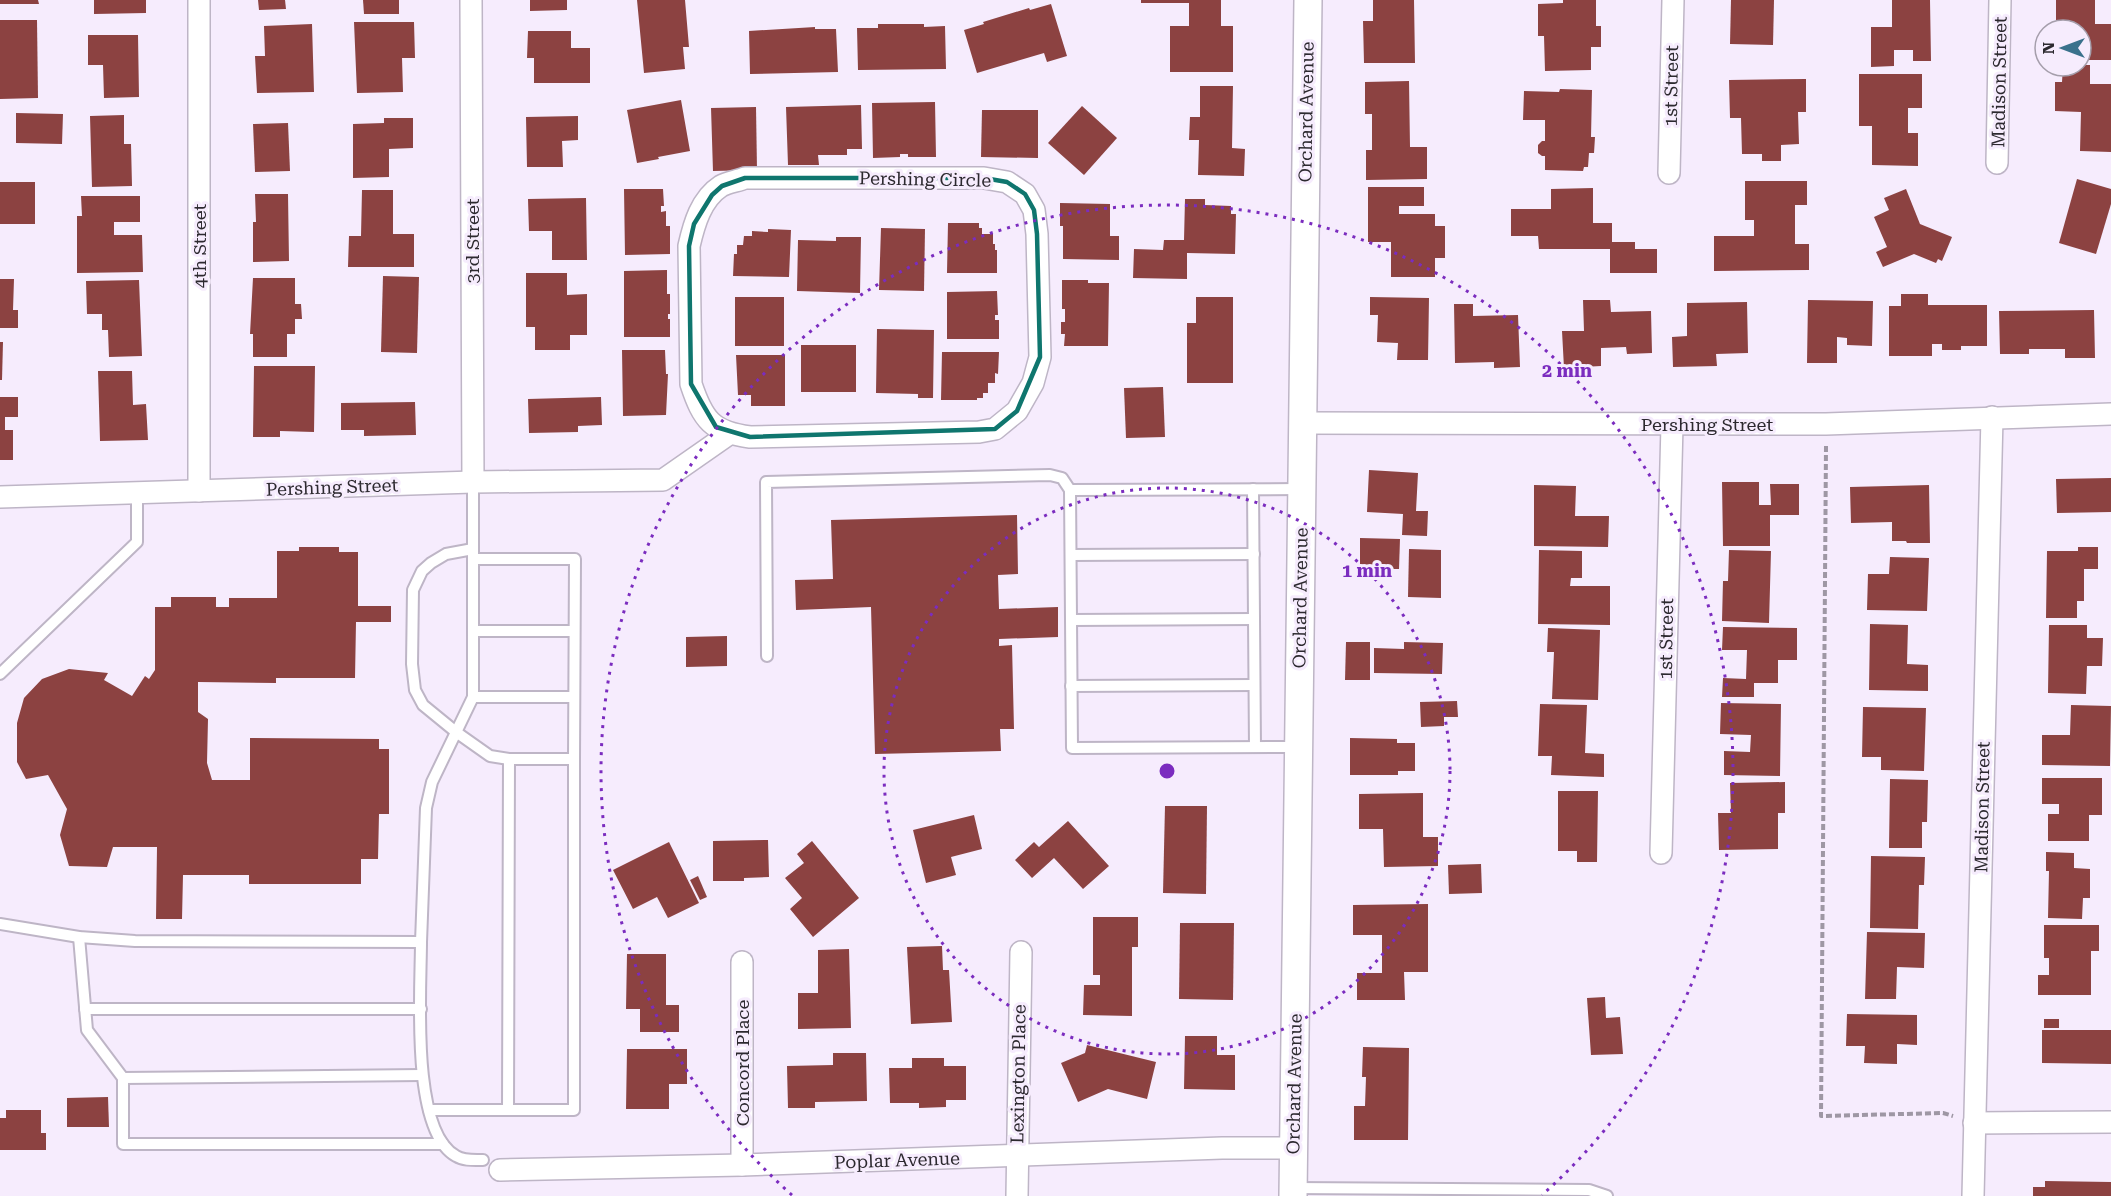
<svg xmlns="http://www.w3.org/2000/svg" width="2111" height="1196" viewBox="0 0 2111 1196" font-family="'Roboto Serif',serif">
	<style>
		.building { fill: #8c4241 }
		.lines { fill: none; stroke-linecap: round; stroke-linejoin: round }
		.service-casing { stroke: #beb5c6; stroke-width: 14 }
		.minor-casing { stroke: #beb5c6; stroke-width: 24 }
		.tertiary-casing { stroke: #beb5c6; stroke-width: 30 }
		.path { stroke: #9e97a4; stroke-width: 4; stroke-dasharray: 6 3; stroke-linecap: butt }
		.service { stroke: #fff; stroke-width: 10 }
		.minor { stroke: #fff; stroke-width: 21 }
		.tertiary { stroke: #fff; stroke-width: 27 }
		.marked { fill: none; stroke: #0f766e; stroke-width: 4.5; stroke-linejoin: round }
		.ring { fill: none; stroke: #7b2cbf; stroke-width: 3; stroke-dasharray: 3 6 }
		.labels { text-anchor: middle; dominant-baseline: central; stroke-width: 6; stroke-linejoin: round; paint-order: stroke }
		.street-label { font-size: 18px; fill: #2c292f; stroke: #f6ecfd }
		.centre { fill: #7b2cbf; stroke: #f6ecfd; stroke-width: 3 }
		.ring-label { font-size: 18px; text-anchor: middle; font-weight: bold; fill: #7b2cbf; stroke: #f6ecfd; stroke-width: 6; stroke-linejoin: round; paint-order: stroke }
	</style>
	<rect width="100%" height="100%" fill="#f6ecfd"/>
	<g class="building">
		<polygon points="0,0 38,0 39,4 0,4"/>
		<polygon points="94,0 146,0 146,13 94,14"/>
		<polygon points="258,0 285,0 286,9 259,10"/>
		<polygon points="363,0 399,0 399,14 364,14"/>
		<polygon points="530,0 567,0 567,10 530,11"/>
		<polygon points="637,0 685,0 689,47 683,47 685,69 644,73"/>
		<polygon points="1141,0 1221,0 1221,26 1233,26 1233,72 1170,72 1170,26 1189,26 1189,3 1141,3"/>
		<polygon points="1373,0 1414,0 1415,63 1364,63 1363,21 1373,21"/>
		<polygon points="1563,0 1596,0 1596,26 1601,26 1601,47 1591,47 1591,70 1545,71 1544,36 1538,36 1538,4 1563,3"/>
		<polygon points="1731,0 1774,0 1773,45 1730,44"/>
		<polygon points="1892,0 1930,0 1931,61 1913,61 1913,50 1894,50 1894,66 1871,67 1871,27 1892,27"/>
		<polygon points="2056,0 2095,0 2095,24 2111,24 2111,60 2081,60 2081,30 2056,30"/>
		<polygon points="1051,4 1067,56 1047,62 1044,53 977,73 964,30 984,24 983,22 1029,8 1030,10"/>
		<polygon points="0,20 37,20 38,98 0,99"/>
		<polygon points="354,22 414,22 415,58 402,58 403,92 357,93"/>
		<polygon points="312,24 314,92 257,93 255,56 265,56 264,26"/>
		<polygon points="878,24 924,24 924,27 945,26 946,69 858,70 857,28 878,28"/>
		<polygon points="815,27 815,29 836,29 838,72 750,74 749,31"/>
		<polygon points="528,31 571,31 571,48 590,48 590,83 534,83 534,58 527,58"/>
		<polygon points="88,35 138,35 139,97 104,98 103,65 88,65"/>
		<polygon points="2081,65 2090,65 2090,84 2111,84 2111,152 2080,151 2081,112 2055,111 2055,82 2062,82 2063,66"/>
		<polygon points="1859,74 1922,74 1922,108 1908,108 1908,133 1918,133 1918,166 1872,165 1872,126 1859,126"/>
		<polygon points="1806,79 1806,112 1798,112 1799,144 1781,145 1781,161 1762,161 1762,154 1742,154 1741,118 1730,118 1729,80"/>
		<polygon points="1409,81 1410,147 1427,147 1427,179 1366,180 1366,150 1372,150 1372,114 1365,114 1365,82"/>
		<polygon points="1200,86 1233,86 1232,148 1245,149 1244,176 1198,175 1199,140 1189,140 1190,117 1200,117"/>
		<polygon points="1560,89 1592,90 1591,137 1595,137 1594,153 1589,153 1588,167 1584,167 1583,171 1545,170 1545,156 1542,156 1538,153 1538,145 1542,141 1545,141 1545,120 1523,120 1524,91 1559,92"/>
		<polygon points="681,100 690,151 658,157 659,159 637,163 627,110"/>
		<polygon points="935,102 936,157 908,157 908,154 900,154 900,157 873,158 872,103"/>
		<polygon points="861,105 862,149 847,149 847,155 818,155 819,165 788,165 786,107"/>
		<polygon points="1082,106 1117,138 1084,175 1048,143"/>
		<polygon points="756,107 757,170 713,171 711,108"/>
		<polygon points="982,110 1038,110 1038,158 981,157"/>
		<polygon points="16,113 63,114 62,144 16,143"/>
		<polygon points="124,115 124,144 131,144 132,186 92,187 90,116"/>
		<polygon points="578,116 578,140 562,141 563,167 527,167 526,117"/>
		<polygon points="384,118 413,118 413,148 389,149 389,177 353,178 353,124 384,123"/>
		<polygon points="288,123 290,171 255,172 253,124"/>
		<polygon points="2077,179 2111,189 2111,204 2096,254 2059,243"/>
		<polygon points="1745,181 1807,181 1807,205 1795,205 1795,244 1809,244 1809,270 1714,271 1714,236 1754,236 1754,220 1745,220"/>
		<rect x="0" y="182" width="35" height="42"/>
		<polygon points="1368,187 1424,187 1424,206 1399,206 1399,214 1435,214 1435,226 1445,226 1445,258 1435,258 1435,277 1391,277 1391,242 1368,242"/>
		<polygon points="1593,188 1593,223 1612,223 1612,242 1635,242 1635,249 1657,249 1657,273 1610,273 1610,249 1539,249 1538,236 1511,236 1511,209 1551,209 1551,189"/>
		<polygon points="624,189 663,189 664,206 661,206 661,212 666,211 666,226 670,226 670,254 625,255"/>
		<polygon points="1906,189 1920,224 1952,237 1942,261 1938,259 1936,263 1914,254 1883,267 1876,252 1887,247 1874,217 1889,210 1884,198"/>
		<polygon points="362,190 393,190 393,234 414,234 414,267 348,267 349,236 361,236"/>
		<polygon points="255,194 288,194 289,261 253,262 253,222 256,222"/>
		<polygon points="81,196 140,196 140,222 114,222 114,235 142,235 143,272 77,273 77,216 82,216"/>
		<polygon points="586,198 587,260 552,260 552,231 529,231 528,199"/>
		<polygon points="1185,199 1205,199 1205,205 1231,206 1231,214 1236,214 1235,254 1187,253 1187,279 1133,278 1134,249 1163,250 1164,240 1184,240"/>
		<polygon points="1060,203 1110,204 1110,236 1119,236 1119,260 1063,259 1063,226 1060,226"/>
		<polygon points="948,223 979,223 979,228 982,228 982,234 993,234 993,244 995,244 995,250 997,250 997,273 947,273"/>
		<polygon points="881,228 925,229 924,291 879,290"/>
		<polygon points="768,229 791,230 789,277 733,276 734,254 737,254 737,245 743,245 744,236 752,236 752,231 768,232"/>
		<polygon points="836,237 861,237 860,293 797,291 798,240 836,241"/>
		<polygon points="667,270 667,294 670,294 670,314 668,314 668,319 670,319 670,337 624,337 624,271"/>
		<polygon points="526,273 567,273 567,295 587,294 587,335 570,335 570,350 535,350 535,327 526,327"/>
		<polygon points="383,276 419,277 417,353 381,352"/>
		<polygon points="253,278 295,278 295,304 301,304 302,319 295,319 295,334 287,334 287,357 253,357 253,334 250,334"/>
		<polygon points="0,279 14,279 13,310 18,310 18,328 0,328"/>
		<polygon points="139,280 142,356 109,357 108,330 102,330 102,314 87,314 86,281"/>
		<polygon points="1062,280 1088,280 1088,283 1109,283 1108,346 1064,346 1065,334 1061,334 1061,322 1065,322 1065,309 1062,309"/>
		<polygon points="997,291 998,315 995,315 995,320 999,320 999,339 947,339 947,292"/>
		<polygon points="1901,294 1928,294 1928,305 1987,305 1987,346 1961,346 1961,350 1942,350 1942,344 1932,344 1932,356 1889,356 1889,306 1901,306"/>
		<rect x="735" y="297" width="49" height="49"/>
		<polygon points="1196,297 1233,297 1233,383 1187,383 1187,323 1196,323"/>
		<polygon points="1370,297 1429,298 1428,360 1397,360 1398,343 1377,342 1378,315 1370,315"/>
		<polygon points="1583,300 1610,300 1611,312 1651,311 1652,353 1627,354 1626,347 1601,348 1601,366 1564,368 1562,331 1584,331"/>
		<polygon points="1808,300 1873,301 1872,346 1847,345 1847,338 1837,337 1837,363 1807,363"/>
		<polygon points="1747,302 1748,353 1716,354 1717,366 1673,367 1672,337 1687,336 1687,303"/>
		<polygon points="1454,304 1473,304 1473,316 1518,315 1520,367 1494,368 1494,362 1455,363"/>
		<polygon points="2094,310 2095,358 2065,358 2065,349 2029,349 2029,354 2000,354 1999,311"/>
		<polygon points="877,329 934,330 933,398 918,398 918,394 876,393"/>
		<polygon points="0,342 3,342 2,380 0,380"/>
		<rect x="801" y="345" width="55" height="47"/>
		<polygon points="622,350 665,350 666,374 668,374 666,415 623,416"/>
		<polygon points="942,352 999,352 998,374 995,373 995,383 988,383 988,393 983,393 983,398 977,398 977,400 941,400"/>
		<polygon points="736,355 785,355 785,406 751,406 751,395 738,395"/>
		<polygon points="254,366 315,366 314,432 280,431 280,437 253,437"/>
		<polygon points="98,371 132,371 133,405 146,404 148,440 100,441"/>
		<polygon points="1163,387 1165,437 1126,438 1124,388"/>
		<polygon points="0,397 18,397 18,417 5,417 5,430 13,430 13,460 0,460"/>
		<polygon points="601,397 602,425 578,426 578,432 529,433 528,399"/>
		<polygon points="415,402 416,435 364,436 364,430 341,430 341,403"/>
		<polygon points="1369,470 1418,473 1416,511 1428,511 1427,536 1402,535 1403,514 1367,512"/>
		<polygon points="2111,478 2111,512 2057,513 2056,479"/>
		<polygon points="1722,482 1759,482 1759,505 1771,505 1770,484 1799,484 1799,515 1770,515 1770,546 1723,546"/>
		<polygon points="1534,485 1576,486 1575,516 1609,516 1608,547 1534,546"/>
		<polygon points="1929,485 1930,543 1907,543 1906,541 1892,541 1892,522 1851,523 1850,487"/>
		<polygon points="1017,515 1018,574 998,575 999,609 1058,607 1058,637 999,639 999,646 1012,645 1014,729 1000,729 1001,751 875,754 871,607 796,610 795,580 833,579 831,520"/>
		<polygon points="1360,538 1400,539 1399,569 1360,569"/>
		<polygon points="299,547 339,547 339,552 358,552 358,606 391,606 391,622 356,622 355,678 276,678 276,683 198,682 198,712 208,719 207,763 212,780 250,780 250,738 379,739 379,749 389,749 389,814 379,814 378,859 361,859 361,884 249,884 249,875 183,875 182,919 156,919 157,847 113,847 107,867 69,866 60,835 67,809 48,775 26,779 17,762 17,723 24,698 42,679 69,669 108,673 104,680 132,696 145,676 149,679 155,670 155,607 171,607 171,597 216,597 216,607 229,607 229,598 277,598 277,551 299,551"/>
		<polygon points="2078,547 2098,547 2098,569 2084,569 2084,601 2077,601 2077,618 2046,618 2047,551 2078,551"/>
		<polygon points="1409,549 1441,550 1441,598 1408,597"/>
		<polygon points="1539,550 1582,551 1582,578 1571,578 1570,586 1610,586 1610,625 1538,624"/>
		<polygon points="1729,550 1771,551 1769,623 1722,621 1723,581 1728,581"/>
		<polygon points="1890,557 1929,558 1927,611 1867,610 1868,574 1889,574"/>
		<polygon points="1870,624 1908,625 1907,664 1928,665 1928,691 1869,690"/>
		<polygon points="2049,625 2087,625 2087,638 2103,638 2102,666 2087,666 2086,694 2048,693"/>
		<polygon points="1723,627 1797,628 1797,660 1778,660 1778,683 1754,683 1754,697 1722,697 1723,678 1746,679 1747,650 1722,650"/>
		<polygon points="1548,628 1600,630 1598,700 1552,699 1554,652 1547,652"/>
		<polygon points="727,636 727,666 686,667 686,637"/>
		<polygon points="1346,642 1370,642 1370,680 1345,680"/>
		<polygon points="1404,642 1443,643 1442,674 1374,673 1374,648 1404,649"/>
		<polygon points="1457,701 1458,717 1444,717 1444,726 1421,727 1420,702"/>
		<polygon points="1721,703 1781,704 1780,776 1724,775 1724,751 1750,752 1751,735 1720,734"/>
		<polygon points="1540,704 1587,705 1585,753 1604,754 1604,777 1551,775 1552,756 1538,756"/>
		<polygon points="2071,705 2111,706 2110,766 2042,765 2042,735 2070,735"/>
		<polygon points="1863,707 1926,708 1924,771 1881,770 1881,757 1862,757"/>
		<polygon points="1350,738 1397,739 1397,743 1415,743 1415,771 1398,771 1398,775 1350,775"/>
		<polygon points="2042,778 2102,778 2102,815 2089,815 2089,841 2048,841 2048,814 2059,814 2059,804 2042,804"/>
		<polygon points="1890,779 1928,780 1927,822 1922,822 1922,848 1889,848"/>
		<polygon points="1785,782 1785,813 1778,813 1778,849 1719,850 1718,813 1731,813 1730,783"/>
		<polygon points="1558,791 1598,791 1597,862 1577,862 1577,851 1558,851"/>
		<polygon points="1423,793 1423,837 1438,837 1438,866 1384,867 1383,829 1359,829 1359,794"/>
		<polygon points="1165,806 1207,806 1206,894 1163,893"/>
		<polygon points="974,815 982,849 951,857 956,875 926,883 913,830"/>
		<polygon points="1068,821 1109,866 1083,889 1054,858 1032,878 1015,860 1034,842 1039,847"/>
		<polygon points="768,840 769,877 744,878 744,881 713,881 713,841"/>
		<polygon points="812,841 859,898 813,937 790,909 802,898 785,878 804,863 797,854"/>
		<polygon points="669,842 699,903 668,918 657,897 633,909 613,870"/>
		<polygon points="2046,852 2074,853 2074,868 2090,869 2090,898 2083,898 2082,919 2048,918 2049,871 2046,871"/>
		<polygon points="1871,856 1925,857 1924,885 1919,885 1918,929 1870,928"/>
		<polygon points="1481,864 1482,893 1449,894 1448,865"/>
		<polygon points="698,876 707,897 700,900 690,880"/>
		<polygon points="1428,904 1428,972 1404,972 1405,1000 1357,1000 1357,973 1382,973 1382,935 1353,935 1353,905"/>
		<polygon points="1093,917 1138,917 1138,947 1132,947 1132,1016 1083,1015 1084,985 1100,985 1100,975 1093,975"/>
		<polygon points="1180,923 1234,923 1233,1000 1179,999"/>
		<polygon points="2044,925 2099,925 2099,951 2091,951 2091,995 2038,995 2038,975 2049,975 2049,958 2044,958"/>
		<polygon points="1867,932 1925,933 1924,968 1897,967 1896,999 1865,999"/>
		<polygon points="942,946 943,970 949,970 952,1022 911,1024 907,947"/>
		<polygon points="849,949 851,1028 798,1029 798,993 818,993 818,950"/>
		<polygon points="627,954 666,954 666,1005 679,1005 679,1032 640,1032 640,1009 626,1009"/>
		<polygon points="1605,997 1606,1018 1620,1017 1623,1054 1591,1055 1587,998"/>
		<polygon points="1847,1014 1917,1015 1917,1045 1897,1044 1897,1064 1864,1063 1865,1046 1846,1046"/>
		<rect x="2044" y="1019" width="15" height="9"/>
		<polygon points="2042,1030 2111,1030 2111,1064 2042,1063"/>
		<polygon points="1185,1036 1217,1036 1217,1055 1235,1055 1235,1090 1184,1089"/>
		<polygon points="1087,1045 1156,1062 1147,1099 1108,1089 1078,1102 1061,1063 1085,1053"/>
		<polygon points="1363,1047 1409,1048 1408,1140 1354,1140 1354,1106 1365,1106 1366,1077 1362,1077"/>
		<polygon points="627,1049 687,1049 687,1084 669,1084 669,1109 626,1109"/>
		<polygon points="833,1053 866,1053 867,1101 815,1102 815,1108 788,1108 787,1066 833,1065"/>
		<polygon points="912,1058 944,1058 944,1066 966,1066 966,1100 946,1100 946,1107 919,1108 919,1103 890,1103 889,1068 912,1068"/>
		<polygon points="108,1097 109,1127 67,1127 67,1098"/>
		<polygon points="6,1110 41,1110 41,1133 46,1133 46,1150 0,1150 0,1118 6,1118"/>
		<polygon points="2045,1181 2111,1182 2111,1196 2033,1196 2033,1187 2045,1187"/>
	</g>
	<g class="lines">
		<g class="service-casing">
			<g id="service">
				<polyline points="473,482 473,697 574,697"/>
				<polyline points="1253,489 1255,747"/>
				<polyline points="473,549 446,554 431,563 422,571 413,590 412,664 415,690 423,705 456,732 490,756 509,759"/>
				<polyline points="1071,555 1254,554"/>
				<polyline points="473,559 575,559 574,759"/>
				<polyline points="1071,620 1254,619"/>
				<polyline points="473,631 574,631"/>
				<polyline points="767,656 766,482 1050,475 1062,478 1070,490"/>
				<polyline points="0,674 137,542 137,493"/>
				<polyline points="1071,686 1254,685"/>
				<polyline points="1298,747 1072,748 1070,490 1301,489"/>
				<path d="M0 924 79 937 135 941 421 942C421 989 410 1131 456 1156 464 1161 474 1160 483 1160"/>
				<polyline points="79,937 87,1030 123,1078 422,1075"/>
				<polyline points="421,942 426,808 432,782 473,697"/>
				<polyline points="85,1009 421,1009"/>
				<polyline points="123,1078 123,1144 443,1144"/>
				<polyline points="429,1110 574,1110 574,759 509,759 508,1110"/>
				<polyline points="1293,1188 1589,1190 1607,1196"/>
			</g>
		</g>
		<g class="minor-casing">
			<g id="minor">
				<polyline points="199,0 199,491"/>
				<polyline points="471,0 473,482"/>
				<polyline points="1997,163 2000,0"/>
				<polyline points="1669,173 1673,0"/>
				<path d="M745 178H984L1007 182 1025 194 1034 210 1037 234 1040 357 1033 383 1017 411 995 429 979 432 750 437C712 432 703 420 691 384L689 246C694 224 701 199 721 186 728 182 738 181 745 178Z"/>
				<polyline points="1302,423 1826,424 2111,414"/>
				<polyline points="0,497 473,482 663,480 729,434"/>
				<polyline points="1661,853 1672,425"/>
				<polyline points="742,962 742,1165"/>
				<polyline points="1974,1123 2111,1122"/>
				<polyline points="500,1170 742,1165 1222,1148 1293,1148"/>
				<polyline points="1017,1196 1021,952"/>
				<polyline points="1973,1196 1992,417"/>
			</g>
		</g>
		<g class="tertiary-casing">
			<polyline id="tertiary" points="1293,1196 1308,0"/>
		</g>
		<polyline class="path" points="1826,446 1821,1116 1943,1113 1953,1116"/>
		<use href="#service" class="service"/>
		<use href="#minor" class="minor"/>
		<use href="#tertiary" class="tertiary"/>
	</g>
	<path class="marked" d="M745 178H984L1007 182 1025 194 1034 210 1037 234 1040 357 1017 411 995 429 750 437 716 427 691 384 689 246 694 224 712 195 722 186Z"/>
	<g class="ring">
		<circle cx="1167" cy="771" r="283"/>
		<path d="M792 1195A566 566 0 1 1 1542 1195"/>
	</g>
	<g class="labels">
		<g class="street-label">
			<text transform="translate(1999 82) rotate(-89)">Madison Street</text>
			<text transform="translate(1671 86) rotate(-89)">1st Street</text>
			<text transform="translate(1306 112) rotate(-89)">Orchard Avenue</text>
			<text transform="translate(925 179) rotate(1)">Pershing Circle</text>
			<text transform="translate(472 241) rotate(-90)">3rd Street</text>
			<text transform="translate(199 246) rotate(-90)">4th Street</text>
			<text x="1707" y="424">Pershing Street</text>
			<text transform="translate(332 487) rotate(-2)">Pershing Street</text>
			<text transform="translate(1300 598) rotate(-89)">Orchard Avenue</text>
			<text transform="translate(1666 639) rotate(-89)">1st Street</text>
			<text transform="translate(1982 807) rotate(-89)">Madison Street</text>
			<text transform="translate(742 1063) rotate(-90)">Concord Place</text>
			<text transform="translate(1018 1074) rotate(-89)">Lexington Place</text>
			<text transform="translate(1294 1084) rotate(-89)">Orchard Avenue</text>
			<text transform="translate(897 1160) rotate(-2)">Poplar Avenue</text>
		</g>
	</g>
	<circle cx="1167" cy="771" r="9" class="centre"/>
	<g class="ring-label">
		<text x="1567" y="377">2 min</text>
		<text x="1367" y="577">1 min</text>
	</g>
	<g transform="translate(2063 48) rotate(270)"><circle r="28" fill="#f6ecfd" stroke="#a59eab" stroke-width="1.5"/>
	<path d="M0-4.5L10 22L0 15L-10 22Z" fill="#3a718c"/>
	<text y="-9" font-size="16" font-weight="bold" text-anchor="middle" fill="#2c292f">N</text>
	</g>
</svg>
